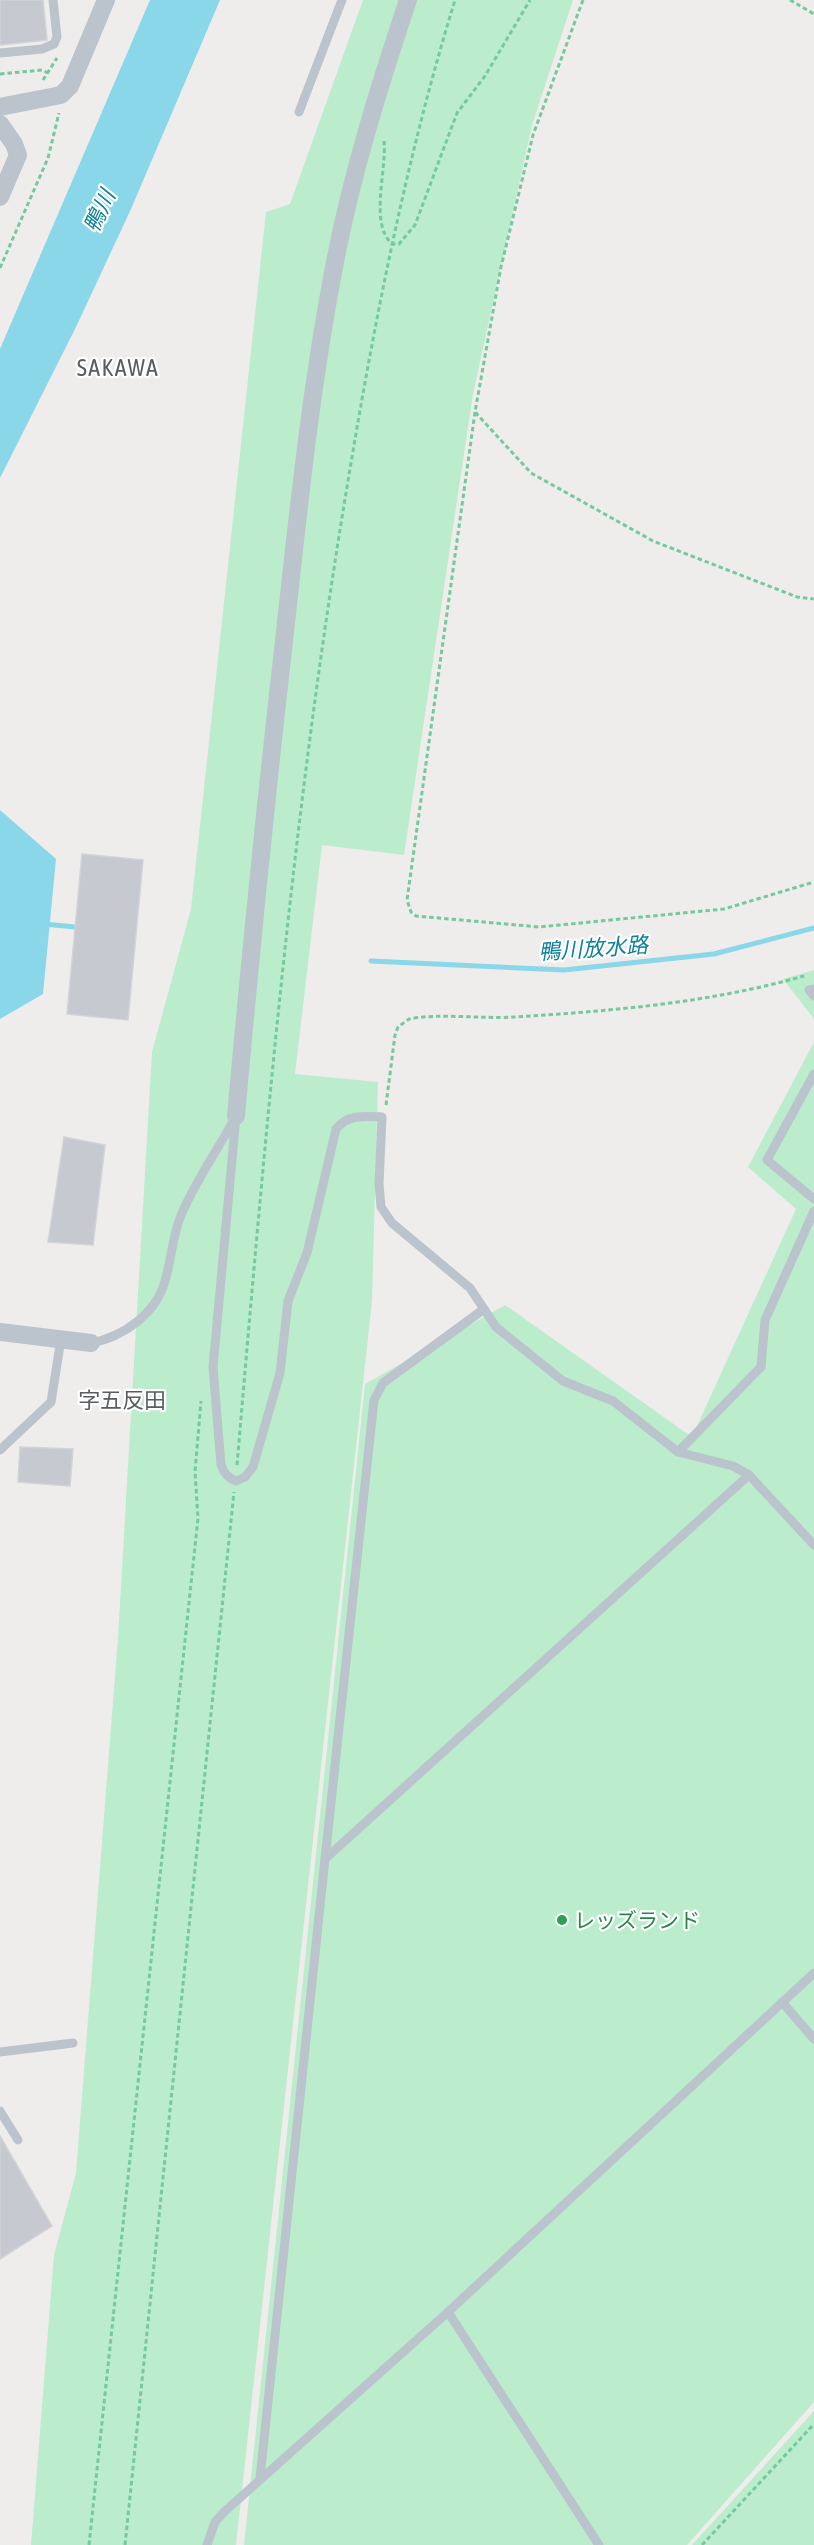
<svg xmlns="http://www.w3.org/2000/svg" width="814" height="2545" viewBox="0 0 814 2545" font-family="'Asap Condensed','Noto Sans JP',sans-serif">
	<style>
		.green { fill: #bbedcd }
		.water { fill: #89d7e8 }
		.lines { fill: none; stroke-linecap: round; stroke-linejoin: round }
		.stream { stroke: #89d7e8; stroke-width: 5 }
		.building { fill: #c6c9cf; stroke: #d0d3d8; stroke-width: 1.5 }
		.path { stroke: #74c99d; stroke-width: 3; stroke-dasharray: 4.5 3; stroke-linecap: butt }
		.lane { stroke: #bbc4cc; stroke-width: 9 }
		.street { stroke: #bbc4cc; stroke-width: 18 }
		.leisure-dot { fill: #2e9e5b; stroke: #fff; stroke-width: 2 }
		.labels { text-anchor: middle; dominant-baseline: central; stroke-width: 4.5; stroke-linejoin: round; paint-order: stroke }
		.leisure-label { font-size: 21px; fill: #27864d; stroke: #fff; text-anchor: start }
		.water-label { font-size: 22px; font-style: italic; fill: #10819a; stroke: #fff }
		.neighbourhood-label { font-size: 22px; fill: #595d61; stroke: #fff }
		.quarter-label { font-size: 24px; letter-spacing: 1.5px; fill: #595d61; stroke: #fff }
	</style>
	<rect width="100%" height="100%" fill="#efecec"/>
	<g class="green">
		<polygon points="363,0 573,0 532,125 473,394 404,855 322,845 295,1074 378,1082 372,1301 236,2545 31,2545 54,2255 76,2173 118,1638 152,1052 191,909 266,212 290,204"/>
		<polygon points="814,970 814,1019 783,979"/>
		<polygon points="814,1042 814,2402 687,2545 244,2545 365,1384 505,1305 692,1437 796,1209 748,1167"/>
		<polygon points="814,2411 814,2545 692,2545"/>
	</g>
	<g class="water">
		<polygon points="150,0 220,0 131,209 76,327 0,478 0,349"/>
		<polygon points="0,810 56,859 43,994 0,1019"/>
	</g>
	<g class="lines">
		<g class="stream">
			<polyline points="44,924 75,927"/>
			<polyline points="371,961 564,970 714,954 814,928"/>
		</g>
	</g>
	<g class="building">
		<polygon points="0,0 43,0 47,40 0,45"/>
		<polygon points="82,854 143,860 128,1020 67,1014"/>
		<polygon points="64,1137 105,1145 93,1245 48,1242"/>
		<polygon points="20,1447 73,1449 70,1486 18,1482"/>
		<polygon points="0,2136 52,2226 0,2259"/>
	</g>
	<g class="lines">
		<g class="path">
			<polyline points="583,0 533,135 501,267 475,412 531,473 653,541 797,597 814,599"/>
			<polyline points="790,0 814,14"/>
			<polyline points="0,74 42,70 48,73"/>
			<polyline points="43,80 57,58"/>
			<path d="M384 141C387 171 369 223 392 244H399L415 225 457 113 485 76 530 0"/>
			<polyline points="0,268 48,158 59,113"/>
			<polyline points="475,412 407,900 411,912 416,916 539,927 724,909 814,882"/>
			<path d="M386 1105 395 1035 398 1027 409 1019C437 1013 482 1019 514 1017 612 1011 709 1003 804 976"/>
			<path d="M237 1465C265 1137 293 811 347 487 374 323 406 159 455 0"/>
			<polyline points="89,2545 198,1518 195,1472 201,1401"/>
			<polyline points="125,2545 234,1492"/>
			<polyline points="702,2545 814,2424"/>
		</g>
		<g class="lane">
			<polyline points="0,53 42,49 54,44 57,37 53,0"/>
			<polyline points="299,112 342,0"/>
			<polyline points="814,989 809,990 814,996"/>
			<polyline points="814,1074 767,1160 814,1199"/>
			<path d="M91 1343C123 1337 156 1314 165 1281 172 1258 172 1235 182 1213 196 1180 219 1148 236 1116L213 1367 221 1465C224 1473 227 1477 236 1481L245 1477 253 1467 280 1373 288 1301 307 1253 336 1129C347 1114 365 1116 382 1117L379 1184 381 1207 392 1223 470 1288 496 1327 563 1381 613 1401 678 1452 733 1466 749 1475"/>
			<polyline points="0,1450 51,1402 61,1339"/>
			<polyline points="678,1452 761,1367 765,1320 814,1211"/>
			<polyline points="325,1859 374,1400 383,1383 484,1309"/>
			<polyline points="782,2002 814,2039"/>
			<polyline points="0,2052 73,2043"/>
			<polyline points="0,2111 18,2140"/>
			<polyline points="448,2312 599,2545"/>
			<polyline points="260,2478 325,1859 749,1475 814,1545"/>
			<polyline points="207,2545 215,2522 224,2512 448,2312 814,1973"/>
		</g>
		<g class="street">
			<polyline points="0,107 61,95 70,86 106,0"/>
			<polyline points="0,124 14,144 18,155 0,197"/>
			<path d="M236 1116C250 958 266 799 284 641 298 513 311 384 336 257 353 170 380 84 408 0"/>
			<polyline points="0,1332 91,1343"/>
		</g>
	</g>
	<circle class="leisure-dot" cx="562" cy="1920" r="6"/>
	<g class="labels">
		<g class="leisure-label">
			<text x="574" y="1920">レッズランド</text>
		</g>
		<g class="water-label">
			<text transform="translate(99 211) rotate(-65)">鴨川</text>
			<text transform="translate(593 948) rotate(-4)">鴨川放水路</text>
		</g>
		<g class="neighbourhood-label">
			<text x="122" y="1400">字五反田</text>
		</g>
		<g class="quarter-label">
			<text x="118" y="367">SAKAWA</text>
		</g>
	</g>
</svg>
